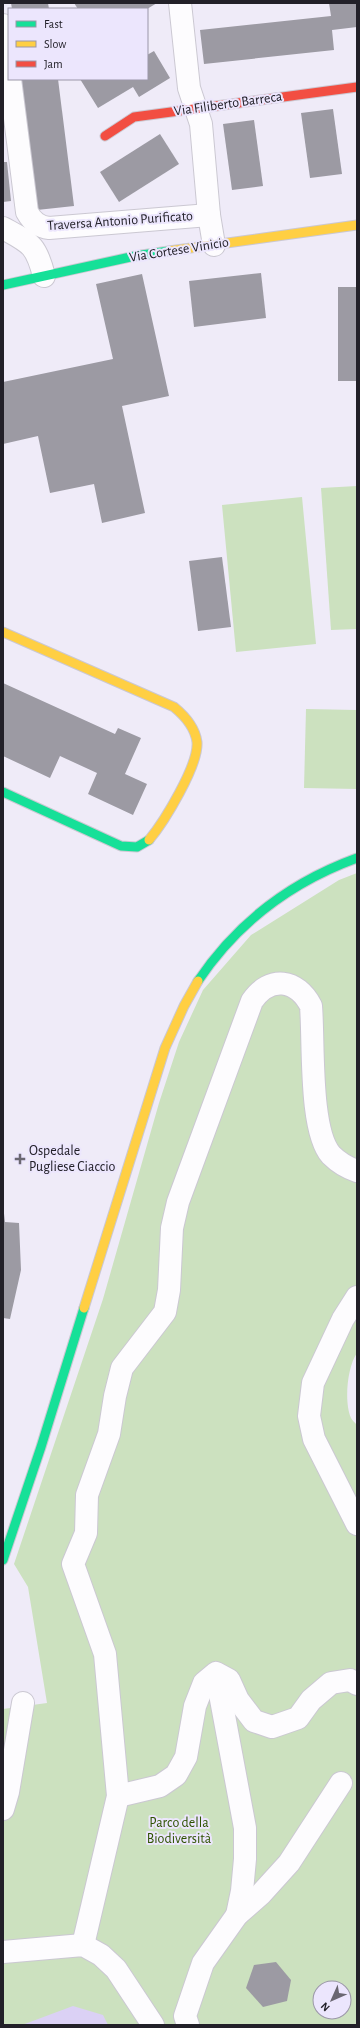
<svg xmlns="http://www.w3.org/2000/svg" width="360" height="2028" viewBox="0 0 360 2028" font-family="'Alegreya Sans',sans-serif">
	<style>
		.green { fill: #cce1bf; fill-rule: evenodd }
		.water { fill: #dbd1f5 }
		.building { fill: #9c9aa3 }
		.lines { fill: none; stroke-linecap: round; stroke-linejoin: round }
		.street-casing { stroke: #cbc8d2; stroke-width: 24 }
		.fast-casing { stroke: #cbc8d2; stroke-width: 11 }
		.slow-casing { stroke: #cbc8d2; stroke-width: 11 }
		.jam-casing { stroke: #cbc8d2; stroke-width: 11 }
		.street { stroke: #fdfcfe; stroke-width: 22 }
		.fast { stroke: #16e098; stroke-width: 9 }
		.slow { stroke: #ffcf43; stroke-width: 9 }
		.jam { stroke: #f24e42; stroke-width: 9 }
		.poi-dot { fill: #6a6771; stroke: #ece6fd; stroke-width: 1.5 }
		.labels { text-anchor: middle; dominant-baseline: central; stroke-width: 4; stroke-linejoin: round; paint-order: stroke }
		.street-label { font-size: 14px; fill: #222028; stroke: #ece6fd }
		.poi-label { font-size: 14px; fill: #222028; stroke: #ece6fd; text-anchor: start }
		.park-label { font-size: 14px; fill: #2e5200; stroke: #ece6fd }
	</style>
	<rect width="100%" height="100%" fill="#efebf8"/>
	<g class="green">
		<polygon points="357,486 357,629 331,630 321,488"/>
		<polygon points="302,497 316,644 236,652 222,505"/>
		<polygon points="306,709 357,710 357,789 304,788"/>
		<path d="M357 873V1353C347 1367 344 1403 351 1418 352 1420 355 1423 357 1425V2025H3V1709L47 1703 28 1587 14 1564 103 1299 159 1103 179 1042 203 990 251 935 339 880ZM320 1988H344V2012H320Z"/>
	</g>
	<polygon class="water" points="73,2006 103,2015 108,2025 22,2025"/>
	<g class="building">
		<polygon points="11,3 48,3 49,9 12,9"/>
		<polygon points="74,3 157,3 147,9 78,9"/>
		<polygon points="329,3 357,3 357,27 332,30 334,50 204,64 200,30 331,16"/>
		<polygon points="154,51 170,78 139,97 133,87 98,108 80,79 147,79 147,55"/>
		<polygon points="21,79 58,79 74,206 37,210"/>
		<polygon points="333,109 342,174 310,178 301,113"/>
		<polygon points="254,120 263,186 232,190 223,124"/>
		<polygon points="160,134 179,164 119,202 100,172"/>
		<polygon points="3,162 7,162 11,201 3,202"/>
		<polygon points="261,273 266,318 194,327 189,281"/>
		<polygon points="142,274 169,396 122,406 145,513 102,523 94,484 50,493 38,436 3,444 3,382 113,359 96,284"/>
		<rect x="338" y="287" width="19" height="94"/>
		<polygon points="222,557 231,627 198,631 189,561"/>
		<polygon points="3,683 115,734 118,728 141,738 125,774 147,784 133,815 88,794 97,773 60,756 50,778 3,756"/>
		<polygon points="3,1205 5,1222 19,1223 21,1270 10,1319 3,1318"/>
		<polygon points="276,1962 291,1980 287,2001 263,2007 246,1988 254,1965"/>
	</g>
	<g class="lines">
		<g class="street-casing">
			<g id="street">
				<polyline points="180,3 189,88 201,124 209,215 214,245"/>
				<polyline points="3,25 9,71"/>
				<path d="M10 79 27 212C32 221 38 227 49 228L209 215"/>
				<path d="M3 228C30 243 36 244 44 276"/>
				<polyline points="357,1297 343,1319 313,1383 309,1416 314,1439 357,1524"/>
				<polyline points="217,1678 245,1828 245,1859 242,1891 237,1915"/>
				<polyline points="118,1796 160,1786 176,1775 186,1757 195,1706 204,1683 216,1673 229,1680 238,1700 254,1721 272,1727 298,1718 311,1700 331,1683 350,1680 357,1684"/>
				<polyline points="3,1809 8,1792 23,1703"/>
				<path d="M83 1945 118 1796 105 1654 73 1564 86 1533 87 1495 109 1434 115 1396 122 1368 165 1312 169 1290 172 1228 178 1202 252 1001C270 975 297 979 311 1006 314 1041 309 1130 331 1155 338 1162 348 1168 357 1171"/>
				<polyline points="3,1952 83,1945 101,1955 116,1969 153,2025"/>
				<polyline points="188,2025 185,2016 203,1963 237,1915 261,1894 289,1863 341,1783"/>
			</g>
		</g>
		<g class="fast-casing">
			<g id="fast">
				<polyline points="3,285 135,256 169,251"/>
				<polyline points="3,792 121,846 137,847 149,840"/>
				<path d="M198 981C237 923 291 882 357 858"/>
				<polyline points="3,1560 41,1447 84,1308"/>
			</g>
		</g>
		<g class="slow-casing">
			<g id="slow">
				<polyline points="169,251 357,225"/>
				<path d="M3 632 174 707C185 716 195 727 197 742 199 765 164 822 149 840"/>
				<polyline points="84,1308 165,1048 184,1006 198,981"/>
			</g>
		</g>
		<g class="jam-casing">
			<polyline id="jam" points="105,136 134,117 357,87"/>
		</g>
		<use href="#street" class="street"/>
		<use href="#fast" class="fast"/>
		<use href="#slow" class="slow"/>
		<use href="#jam" class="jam"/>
	</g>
	<path class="poi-dot" d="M18 1153h4v4h4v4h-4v4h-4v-4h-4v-4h4z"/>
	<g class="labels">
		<g class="street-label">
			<text transform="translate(228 104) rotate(-8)">Via Filiberto Barreca</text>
			<text transform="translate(120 221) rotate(-4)">Traversa Antonio Purificato</text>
			<text transform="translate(179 250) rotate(-9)">Via Cortese Vinicio</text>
		</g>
		<g class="poi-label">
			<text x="29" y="1151">Ospedale<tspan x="29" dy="16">Pugliese Ciaccio</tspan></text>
		</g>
		<g class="park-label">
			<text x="179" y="1823">Parco della<tspan x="179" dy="16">Biodiversità</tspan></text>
		</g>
	</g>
	<rect width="360" height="2028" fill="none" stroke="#222028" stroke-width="8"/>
	<rect x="8" y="8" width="140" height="72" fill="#ece6fd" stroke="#9b97a8"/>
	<rect x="16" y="21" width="20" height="6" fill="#16e098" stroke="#9b97a8"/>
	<text x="44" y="28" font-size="12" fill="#222028">Fast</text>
	<rect x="16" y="41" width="20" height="6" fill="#ffcf43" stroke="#9b97a8"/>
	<text x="44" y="48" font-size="12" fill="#222028">Slow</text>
	<rect x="16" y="61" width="20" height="6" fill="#f24e42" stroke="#9b97a8"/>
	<text x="44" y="68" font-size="12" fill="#222028">Jam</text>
	<g transform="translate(332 2000) rotate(225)"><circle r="19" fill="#ece6fd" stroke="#9b97a8"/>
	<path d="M0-3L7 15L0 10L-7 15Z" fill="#6a6771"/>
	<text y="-6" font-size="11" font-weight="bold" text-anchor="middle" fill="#222028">N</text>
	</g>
</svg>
